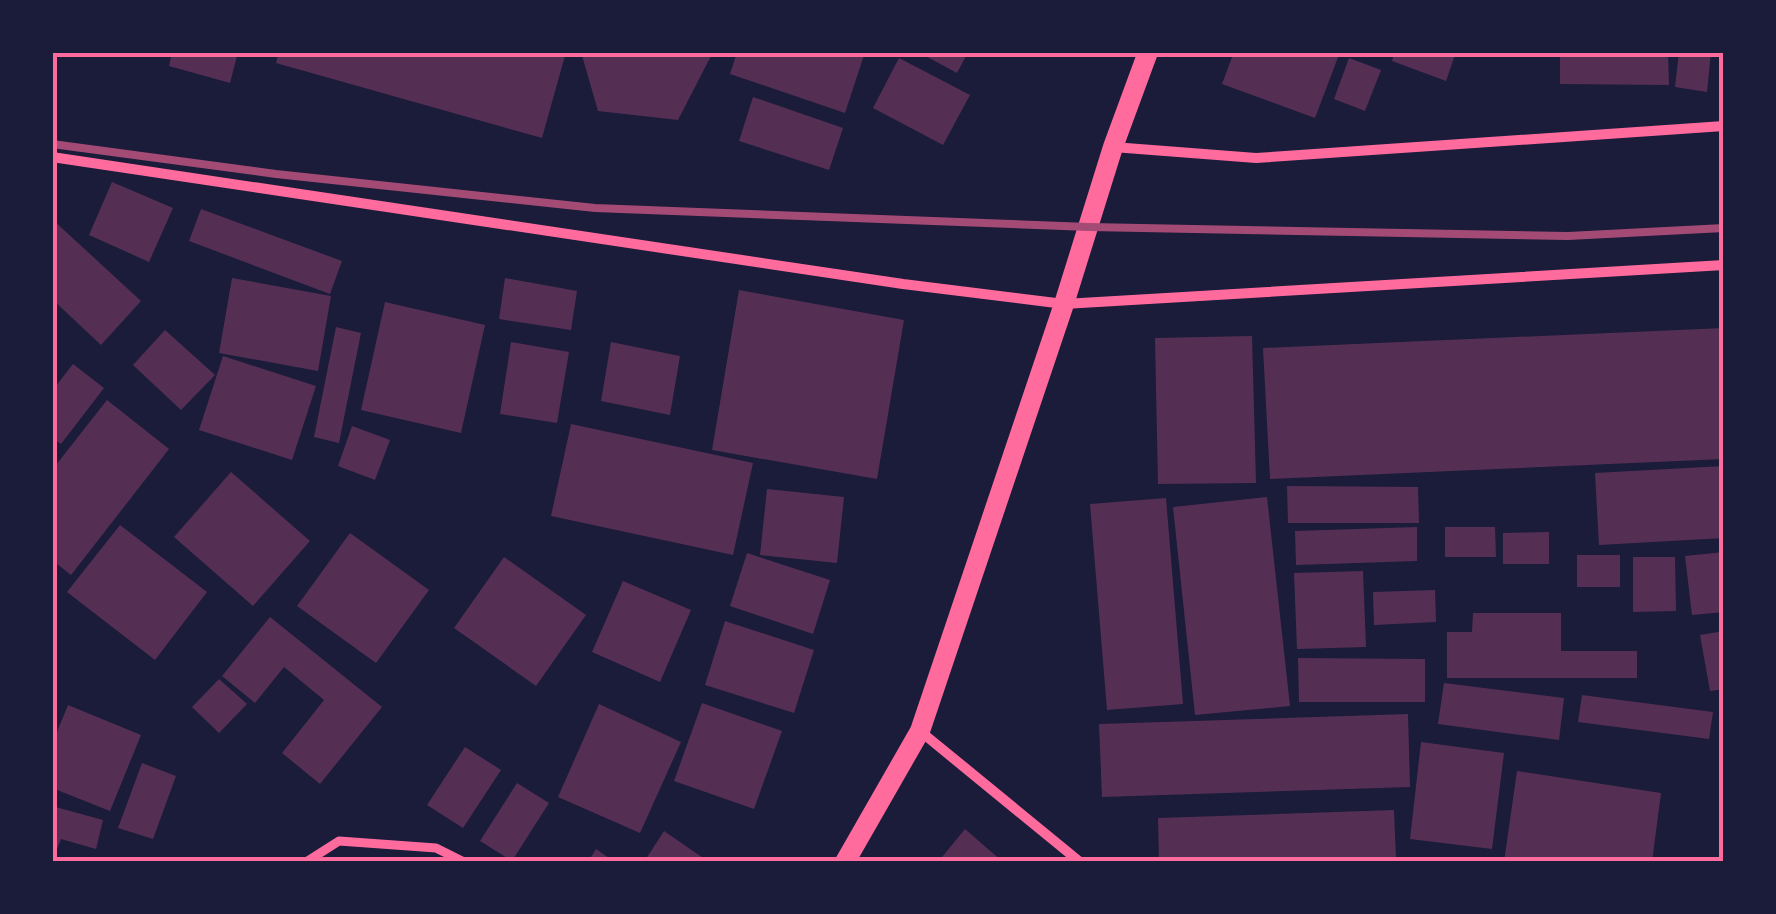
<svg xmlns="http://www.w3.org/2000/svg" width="1776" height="914" viewBox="0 0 1776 914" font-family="'Space Grotesk',sans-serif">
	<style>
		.building { fill: #542f53 }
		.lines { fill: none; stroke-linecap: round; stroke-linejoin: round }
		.pedestrian { stroke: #ff6b9d; stroke-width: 9 }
		.minor { stroke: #ff6b9d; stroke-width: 10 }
		.secondary { stroke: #ff6b9d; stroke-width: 20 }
		.rail { stroke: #a44b75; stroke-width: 8 }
		.neatline { fill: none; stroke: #ff6b9d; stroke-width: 4 }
	</style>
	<rect width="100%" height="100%" fill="#1b1b3a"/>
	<g class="building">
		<polygon points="172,52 238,52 230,83 169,66"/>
		<polygon points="279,52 566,52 542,138 276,63"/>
		<polygon points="581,52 713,52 678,120 598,111"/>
		<polygon points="737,52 865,52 845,113 730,74"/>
		<polygon points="918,52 968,52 957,73"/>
		<polygon points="1234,52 1340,52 1315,118 1222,84"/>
		<polygon points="1395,52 1456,52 1446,81 1392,61"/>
		<polygon points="1560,52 1668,52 1669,85 1560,84"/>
		<polygon points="1679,52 1711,52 1707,92 1675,87"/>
		<polygon points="899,58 970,95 943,145 873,108"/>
		<polygon points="1349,58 1381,70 1365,111 1334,99"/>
		<polygon points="753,97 843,128 829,170 739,141"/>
		<polygon points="112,182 173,208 149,262 89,235"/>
		<polygon points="201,209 342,261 330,294 189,241"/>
		<polygon points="52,219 141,301 101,345 52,299"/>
		<polygon points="232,278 331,296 318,371 219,353"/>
		<polygon points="505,278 577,291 571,330 499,319"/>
		<polygon points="739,290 904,320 877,479 712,450"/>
		<polygon points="385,302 485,325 461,433 361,410"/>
		<polygon points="336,327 361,333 339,443 314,437"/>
		<polygon points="1724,328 1724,459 1270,479 1263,348"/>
		<polygon points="165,330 215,375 181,410 133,365"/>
		<polygon points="1252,336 1256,483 1158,484 1155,338"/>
		<polygon points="511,342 569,352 557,423 500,414"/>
		<polygon points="611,342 680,356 670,415 601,401"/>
		<polygon points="223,356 316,386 292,460 199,430"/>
		<polygon points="73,364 104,388 61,444 52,438 52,391"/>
		<polygon points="107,400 169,449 71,575 52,560 52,470"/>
		<polygon points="571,424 753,463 733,555 551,516"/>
		<polygon points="352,426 390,440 375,480 338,466"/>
		<polygon points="1724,466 1724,538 1599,545 1595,473"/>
		<polygon points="231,472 310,541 253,606 174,537"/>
		<polygon points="1287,486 1418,487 1419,523 1288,523"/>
		<polygon points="767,489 844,497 837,563 760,555"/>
		<polygon points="1267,497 1290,706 1195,715 1173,507"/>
		<polygon points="1166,498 1183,704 1107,710 1090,504"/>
		<polygon points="120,525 207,592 155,660 67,592"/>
		<polygon points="1417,527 1417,561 1296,565 1295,531"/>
		<polygon points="1445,527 1495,527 1496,557 1445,557"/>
		<polygon points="1549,532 1549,564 1503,564 1503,533"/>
		<polygon points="350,533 429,590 376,663 297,606"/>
		<polygon points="1724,552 1724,612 1692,615 1685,556"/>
		<polygon points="747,553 830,580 813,634 730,606"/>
		<rect x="1577" y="555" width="43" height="32"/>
		<polygon points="504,557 586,615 536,686 454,628"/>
		<polygon points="1633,557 1675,557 1676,611 1633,612"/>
		<polygon points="1363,571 1366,647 1297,649 1294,573"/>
		<polygon points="623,581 691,610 660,682 592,652"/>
		<polygon points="1435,590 1436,622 1374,625 1373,592"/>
		<polygon points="1473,613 1561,613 1561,651 1637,651 1637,678 1447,678 1447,632 1472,632"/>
		<polygon points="270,617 382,707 320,784 282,753 324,700 284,667 255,703 222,676"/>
		<polygon points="725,621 814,650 794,713 705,685"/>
		<polygon points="1724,631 1724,689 1710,691 1700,635"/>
		<polygon points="1298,658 1425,659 1425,702 1299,702"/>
		<polygon points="219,679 247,704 219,733 192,707"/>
		<polygon points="1444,683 1564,698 1559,740 1438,724"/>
		<polygon points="1582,695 1713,712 1709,739 1578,722"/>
		<polygon points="702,703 782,731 754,809 674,781"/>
		<polygon points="599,704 681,742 640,833 558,797"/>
		<polygon points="68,705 141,735 110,811 52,788 52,744"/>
		<polygon points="1408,714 1410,787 1102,797 1099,724"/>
		<polygon points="1421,742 1504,753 1492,849 1410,839"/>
		<polygon points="465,747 501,770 463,828 427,805"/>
		<polygon points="142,763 176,776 153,839 118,828"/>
		<polygon points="1517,771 1661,793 1652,862 1504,862"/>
		<polygon points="517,783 549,803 512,861 480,841"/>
		<polygon points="52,806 103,820 96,849 61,839 52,862"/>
		<polygon points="1394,810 1396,858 1296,862 1159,862 1158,818"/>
		<polygon points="965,829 1003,862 938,862"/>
		<polygon points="664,831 709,862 644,862"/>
		<polygon points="596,849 615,862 588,862"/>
	</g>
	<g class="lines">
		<polyline class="pedestrian" points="306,862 339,841 436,848 464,862"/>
		<g class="minor">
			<polyline points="1113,147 1256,158 1724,126"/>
			<polyline points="52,157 903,284 1064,304 1724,265"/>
			<polyline points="920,731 1080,862"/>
		</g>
		<polyline class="secondary" points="845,862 920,731 1064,304 1113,147 1148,52"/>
		<polyline class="rail" points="52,144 276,174 595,208 1089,227 1568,236 1724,228"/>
	</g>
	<rect width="1776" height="914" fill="none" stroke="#1b1b3a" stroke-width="110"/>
	<rect x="55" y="55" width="1666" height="804" class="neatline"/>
</svg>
